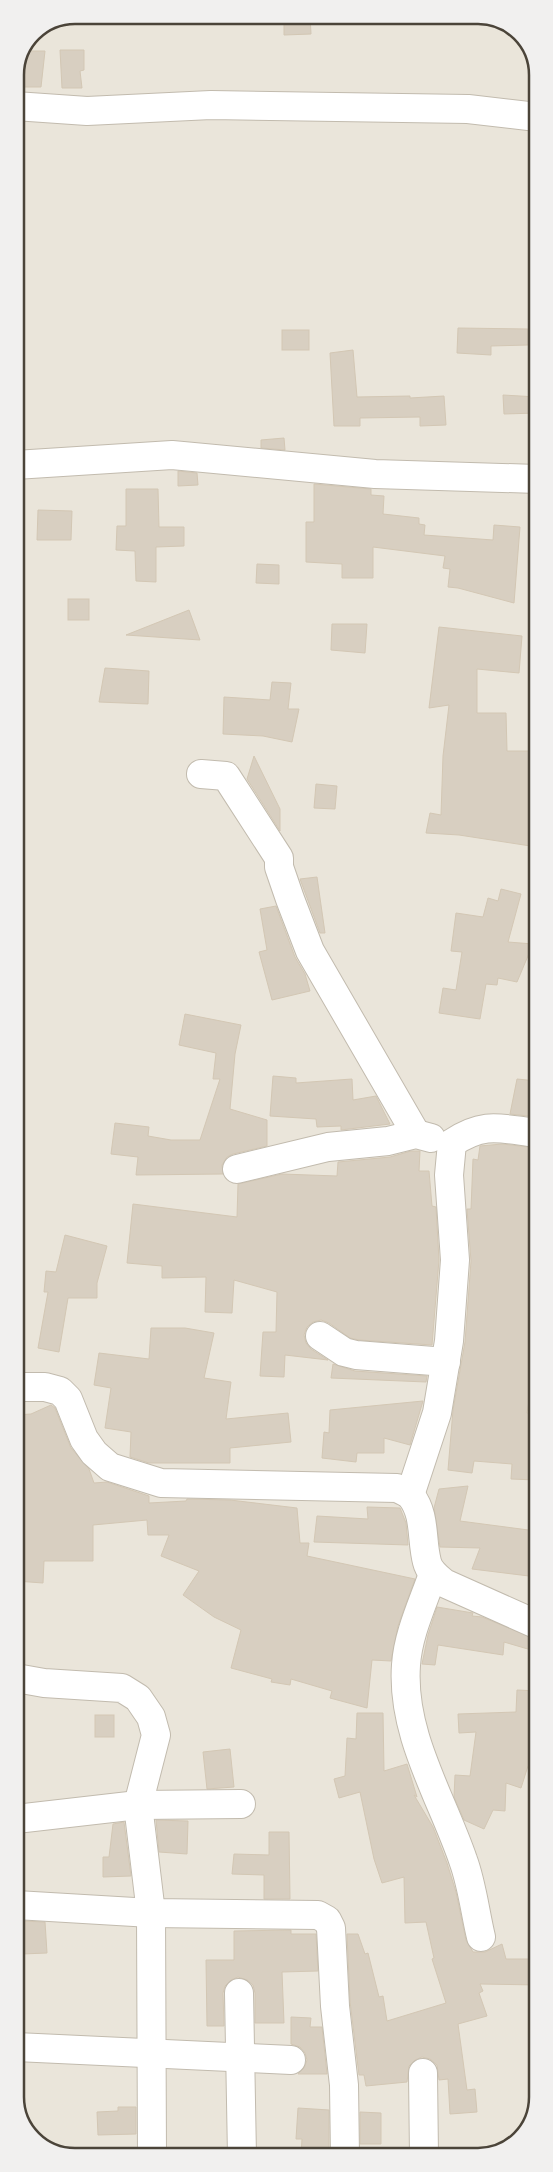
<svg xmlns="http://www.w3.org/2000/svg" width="553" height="2172" viewBox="0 0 553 2172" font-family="Arial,sans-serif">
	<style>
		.residential { fill: #eae5da }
		.building { fill: #d8cfc1; stroke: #d3c7b4 }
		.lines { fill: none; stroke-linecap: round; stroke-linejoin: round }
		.minor-casing { stroke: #c2bbae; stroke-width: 30 }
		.minor { stroke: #fff; stroke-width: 28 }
		.rim { fill: none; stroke: #4b4439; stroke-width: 2.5 }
	</style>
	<rect width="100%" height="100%" fill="#f6f3ec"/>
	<polygon class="residential" points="74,15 486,15 520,32 537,63 538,2098 523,2137 490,2156 67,2157 33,2140 16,2109 15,74 33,32"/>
	<g class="building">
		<polygon points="284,15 310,15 311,34 284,35"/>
		<polygon points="60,50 84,50 84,70 80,71 82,88 62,88"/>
		<polygon points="25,51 45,51 41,87 15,87 15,73"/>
		<polygon points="458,328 528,329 528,345 491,346 491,355 457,353"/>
		<rect x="282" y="330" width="27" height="20"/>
		<polygon points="353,350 357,397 410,396 410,398 444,396 446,425 420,426 420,417 360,418 360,426 334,426 330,353"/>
		<polygon points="503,395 537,397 537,413 504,414"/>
		<polygon points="284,438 285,450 261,448 261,440"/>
		<polygon points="178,471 197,473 198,485 178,486"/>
		<polygon points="314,484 371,489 371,495 384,496 383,514 419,518 419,524 425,525 424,535 493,540 494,525 520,527 514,603 458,588 448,587 450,569 443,568 445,556 373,547 373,578 342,578 342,564 306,562 306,522 314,522"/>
		<polygon points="126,489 158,489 159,527 184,527 184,546 156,547 156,582 136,581 135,551 116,550 117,526 126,526"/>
		<polygon points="38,510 72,511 71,540 37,540"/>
		<polygon points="257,564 279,565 279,584 256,583"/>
		<rect x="68" y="599" width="21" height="21"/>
		<polygon points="189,610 200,640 126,635"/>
		<polygon points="332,624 367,624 365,653 331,650"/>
		<polygon points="439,627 522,636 519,673 477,669 477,713 506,713 507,751 537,751 537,847 459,835 426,833 430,813 441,815 443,756 449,705 429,708"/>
		<polygon points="105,668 149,671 148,704 99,702"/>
		<polygon points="272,682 291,683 288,709 299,709 292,742 263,736 223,734 224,697 270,700"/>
		<polygon points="254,756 280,809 280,831 247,779"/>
		<polygon points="316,784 337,786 335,809 314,808"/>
		<polygon points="317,877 325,933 320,933 300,879"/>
		<polygon points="501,889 521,894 508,942 533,944 517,982 498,978 497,985 486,984 480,1019 439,1013 443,988 456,990 462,952 451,951 456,913 483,917 488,898 498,901"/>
		<polygon points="276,906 295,957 305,974 310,991 272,1000 259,952 267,950 260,909"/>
		<polygon points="185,1014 241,1025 235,1054 230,1109 267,1120 267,1146 233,1154 227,1157 222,1165 223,1174 136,1175 138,1157 111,1154 115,1123 149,1127 148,1136 171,1140 200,1140 220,1079 213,1079 216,1053 179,1045"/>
		<polygon points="273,1076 296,1078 296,1083 352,1079 353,1100 376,1096 390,1124 341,1130 341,1126 317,1127 316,1119 270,1116"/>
		<polygon points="517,1079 537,1081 537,1117 510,1114"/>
		<polygon points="502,1144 537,1148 538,1348 527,1413 538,1413 536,1480 511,1479 512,1464 474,1461 472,1473 448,1470 453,1410 465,1342 471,1261 467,1209 471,1209 473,1159 478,1160 480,1146"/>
		<polygon points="411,1151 420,1151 419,1171 429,1171 432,1206 436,1207 439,1260 432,1345 359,1340 350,1338 329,1323 321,1320 313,1322 307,1327 304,1335 306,1343 311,1349 328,1360 285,1355 284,1377 260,1376 263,1332 276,1332 277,1292 234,1280 232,1313 205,1312 206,1277 162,1278 162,1266 127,1263 133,1204 237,1217 238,1184 282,1174 337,1176 338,1162 390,1157"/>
		<polygon points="65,1235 107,1246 97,1283 97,1298 68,1298 59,1352 38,1348 48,1292 44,1292 46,1271 56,1272"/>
		<polygon points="151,1328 185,1328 214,1333 204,1378 231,1382 226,1419 288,1413 291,1442 230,1448 230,1463 149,1463 130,1457 131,1432 105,1428 111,1388 94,1385 99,1353 149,1359"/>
		<polygon points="333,1364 355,1371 427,1376 426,1382 331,1378"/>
		<polygon points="423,1401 410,1445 384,1438 384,1453 357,1453 356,1462 322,1458 324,1432 329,1433 330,1410"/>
		<polygon points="51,1405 55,1408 71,1448 89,1469 94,1483 107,1482 149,1496 149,1503 186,1501 187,1499 230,1500 297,1508 300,1543 309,1543 307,1556 415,1579 398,1626 391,1661 372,1660 367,1708 330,1698 332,1691 291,1679 290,1685 271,1682 272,1679 231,1668 241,1630 214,1617 183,1595 199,1571 161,1556 169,1535 148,1535 147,1520 93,1525 93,1561 44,1561 43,1583 16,1581 16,1415 31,1414"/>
		<polygon points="468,1486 460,1521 536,1531 529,1576 472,1569 480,1548 440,1547 434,1508 439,1489"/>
		<polygon points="367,1507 400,1508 406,1523 408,1545 314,1542 317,1516 368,1519"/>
		<polygon points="437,1607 473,1613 472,1616 482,1617 538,1640 538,1652 504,1642 503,1655 438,1645 435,1665 422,1664 428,1635"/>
		<polygon points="517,1690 538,1691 538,1768 528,1766 521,1788 506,1783 505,1811 493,1810 484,1829 464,1820 454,1797 455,1775 470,1776 476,1732 459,1733 458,1714 516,1712"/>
		<polygon points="357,1713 383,1713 384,1771 407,1764 417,1797 414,1795 433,1827 447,1863 456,1892 466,1940 473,1952 485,1952 502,1944 506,1959 538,1959 538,1985 480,1984 483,1991 479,1993 487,2016 458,2024 467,2090 475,2089 477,2112 450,2114 448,2079 439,2080 437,2065 430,2059 422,2057 415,2060 409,2066 407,2082 366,2086 364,2075 359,2075 350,2001 347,1934 358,1934 365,1954 368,1953 379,1997 383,1996 387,2021 446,2003 432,1959 434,1958 426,1922 405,1923 404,1877 382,1883 374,1859 360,1792 339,1798 334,1779 345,1776 347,1738 356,1739"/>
		<rect x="95" y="1715" width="19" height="22"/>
		<polygon points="230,1749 234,1787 207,1789 203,1752"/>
		<polygon points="156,1820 188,1821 187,1854 159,1852"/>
		<polygon points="124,1822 131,1876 103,1877 103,1857 109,1857 113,1824"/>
		<polygon points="269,1832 289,1832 290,1899 264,1899 264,1875 232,1874 234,1854 269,1855"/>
		<polygon points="21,1921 45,1922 47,1953 22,1954"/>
		<polygon points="291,1930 291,1934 316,1934 318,1971 282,1972 284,2023 255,2023 255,1993 253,1985 247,1980 238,1977 231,1980 225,1986 223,1993 224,2026 207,2026 206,1960 234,1960 234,1931"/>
		<polygon points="291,2017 311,2018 310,2027 322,2027 327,2074 298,2074 304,2068 307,2060 305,2053 300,2047 291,2044"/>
		<polygon points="118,2107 136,2107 136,2134 98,2135 97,2112 118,2111"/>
		<polygon points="298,2108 329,2110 329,2156 301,2156 302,2139 296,2139"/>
		<polygon points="360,2112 381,2113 381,2144 360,2144"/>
	</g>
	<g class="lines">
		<g class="minor-casing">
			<g id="minor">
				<polyline points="15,106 87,111 211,105 468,109 537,117"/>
				<polyline points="15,465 172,455 375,474 537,479"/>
				<polyline points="201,774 226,776 279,858 279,867 290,899 310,951 416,1134"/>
				<polyline points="237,1169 328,1147 388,1141 416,1134 431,1138"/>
				<polyline points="320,1336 344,1352 356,1355 446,1362"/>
				<path d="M16 1387H45L60 1391 68 1399 84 1439 94 1453 110 1467 161 1483 397 1488C401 1490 408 1493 411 1496 426 1515 421 1540 427 1562 429 1571 437 1577 444 1583L538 1625"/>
				<path d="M410 1495 437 1413 449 1341 455 1260 449 1175 452 1143C485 1121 501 1129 537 1133"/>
				<path d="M433 1574C423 1603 408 1634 406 1665 401 1734 441 1796 463 1860 472 1884 475 1912 481 1937"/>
				<polyline points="16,1678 44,1683 122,1688 138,1698 151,1717 156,1735 138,1805 151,1913 152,2156"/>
				<polyline points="16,1819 138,1805 241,1804"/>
				<polyline points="16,1905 151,1913 318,1915 327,1920 331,1928 335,2006 344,2085 345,2156"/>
				<polyline points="239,1993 242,2156"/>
				<polyline points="16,2047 291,2060"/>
				<polyline points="423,2073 424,2156"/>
			</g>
		</g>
		<use href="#minor" class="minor"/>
	</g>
	<path d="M0 0H553V2172H0ZM75 24H478A51 51 0 0 1 529 75V2097A51 51 0 0 1 478 2148H75A51 51 0 0 1 24 2097V75A51 51 0 0 1 75 24Z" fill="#f1f0ef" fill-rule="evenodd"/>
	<path class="rim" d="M75 24H478A51 51 0 0 1 529 75V2097A51 51 0 0 1 478 2148H75A51 51 0 0 1 24 2097V75A51 51 0 0 1 75 24Z"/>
</svg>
